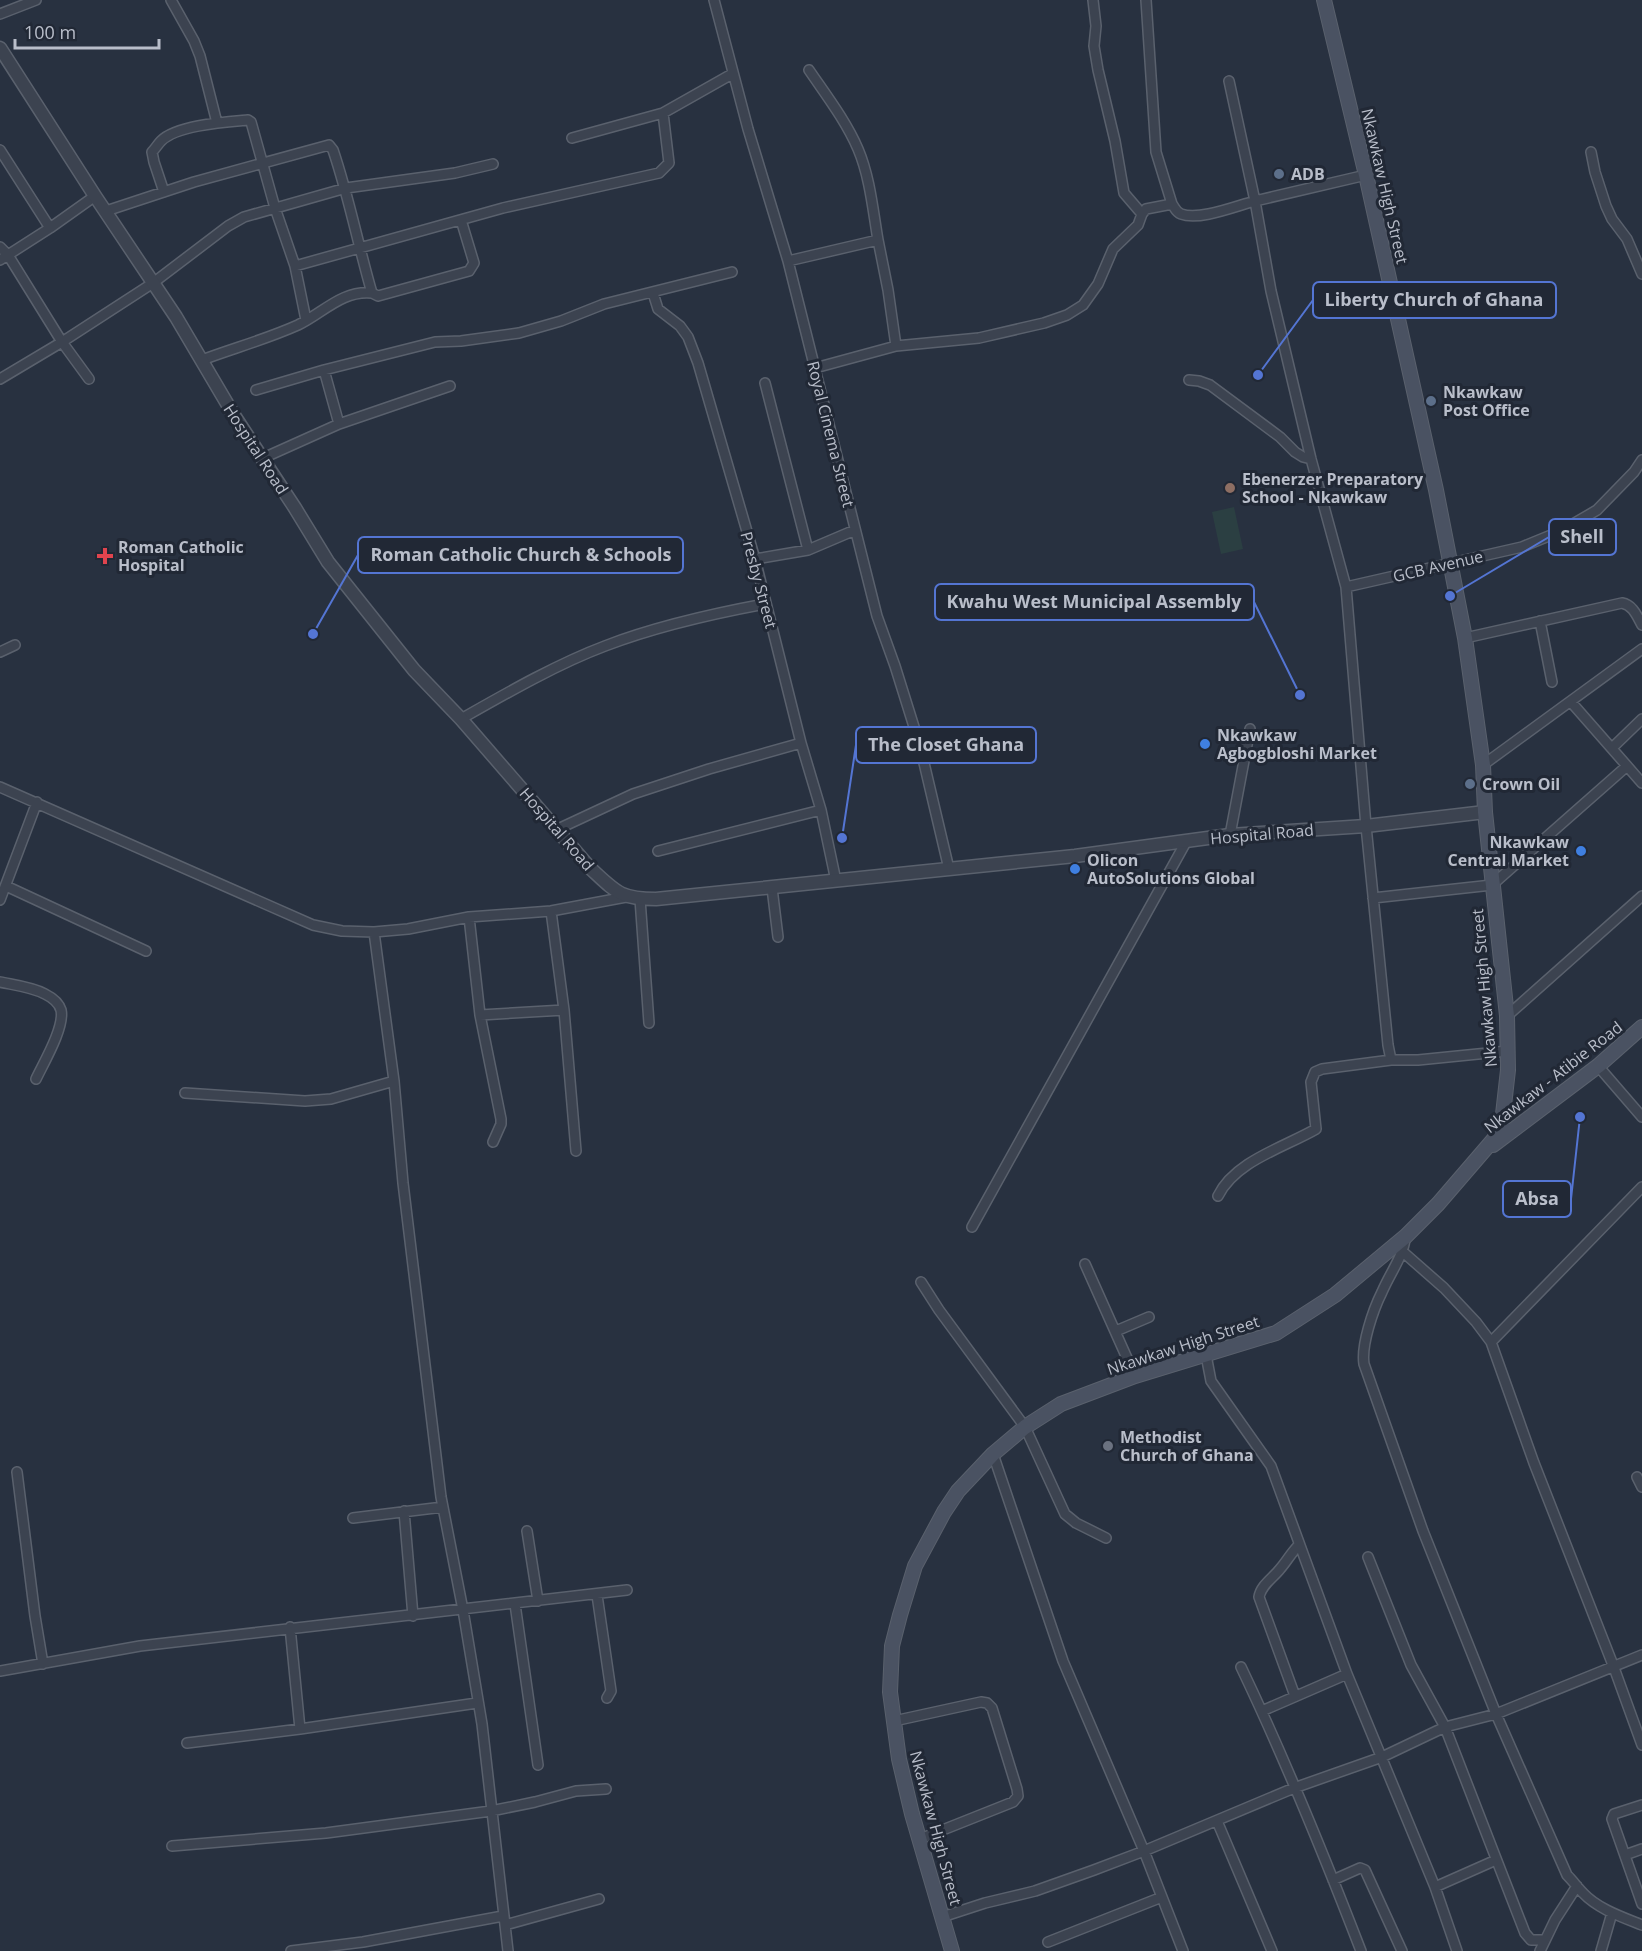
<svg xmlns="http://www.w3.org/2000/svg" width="1642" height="1951" font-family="'Open Sans',sans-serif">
<rect width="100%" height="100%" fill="#283140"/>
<path fill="#2b3f42" d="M 1234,507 L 1243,549 L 1221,554 L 1212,512 Z"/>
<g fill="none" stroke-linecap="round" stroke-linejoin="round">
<g stroke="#5a616d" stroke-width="12">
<path id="minor" d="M 171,0 L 194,41 L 200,56 L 217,123
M 714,0 L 748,129 L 788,261 L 877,616 L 895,666 L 920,746 L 949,869
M 1093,0 L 1096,26 L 1094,46 L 1098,70 L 1115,141 L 1124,193 L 1142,214
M 1146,0 L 1156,152 L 1172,204 C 1175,208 1176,212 1181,214 C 1199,221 1236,206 1255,201 L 1229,81
M 0,14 L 36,0
M 809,70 C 826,95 846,121 858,149 C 870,177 873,211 878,240
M 572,138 L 663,113 L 732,74
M 0,150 L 50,228
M 1591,152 L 1595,172 L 1606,206 L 1612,219 L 1627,239 L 1642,274
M 1366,175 L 1255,201 L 1271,291 L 1311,459 L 1346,587 L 1366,826 L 1388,1045 L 1391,1060 L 1418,1060 L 1508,1051
M 164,192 L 154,162 L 152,152 C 155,149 158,144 161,141 C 177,125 226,122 248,120 L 251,122 L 275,208 L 295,266 L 306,320
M 106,211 L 194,182 L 329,145 L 333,150 C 349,197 358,245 372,293 L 378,296 L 469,271 L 474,263 L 461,220
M 0,247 L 8,255 L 62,342 L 89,379
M 0,260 L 50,228 L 95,196
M 788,261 L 878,240 L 888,290 L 896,346
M 295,266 L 503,208 L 659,173 L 669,163 L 663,113
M 653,293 L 658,309 L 680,326 L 688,337 L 698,363 L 755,559 L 801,743 L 821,810 L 836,881
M 202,360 C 234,348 267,339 298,325 C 323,313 342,290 372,293
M 815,368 L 896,346 L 979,338 L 1044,323 L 1067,315 L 1083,305 L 1098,284 L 1113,249 L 1138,225 L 1142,214 L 1146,209 L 1172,204
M 324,370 L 339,424
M 0,379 L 62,342 L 153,283 L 228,226 L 244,217 L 346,188 L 455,173 L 493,164
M 1189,380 L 1199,381 L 1210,385 L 1280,437 L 1295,452 L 1303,457 L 1311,459
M 765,383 L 808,550
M 256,390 L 324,370 L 435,342 L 461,341 L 519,333 L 561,321 L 604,304 L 732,272
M 261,459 L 339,424 L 450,386
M 755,559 L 808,550 L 855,530
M 1346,587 L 1522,547 L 1561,531 L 1597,510 L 1634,472 L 1642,460
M 1540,621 L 1552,682
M 1465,638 L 1622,603 C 1633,605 1637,616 1642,625
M 0,652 L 15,645
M 1571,702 L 1642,783
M 461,719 C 505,694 557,664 605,646 C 657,626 711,614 765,604
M 1612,748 L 1642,719
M 1483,765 L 1642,649
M 0,787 L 313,925 L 342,931 L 374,932
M 558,829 L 633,794 L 709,769 L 801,743
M 1230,835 L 1250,729
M 658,851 L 821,810
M 6,886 L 146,951
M 772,888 L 778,937
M 1373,898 L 1492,885 L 1627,766
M 640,899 L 649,1023
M 0,900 L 37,802
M 551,911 L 564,1010 L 576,1151
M 469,917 L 480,1015 L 501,1119 L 501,1124 L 493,1142
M 0,982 C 14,985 32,987 45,994 C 51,997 59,1003 61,1010 C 65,1027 43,1064 36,1079
M 480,1015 L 564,1010
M 1507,1016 L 1642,896
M 1598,1066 L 1642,1117
M 185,1093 L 305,1101 L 331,1099 L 394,1081
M 1218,1196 C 1235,1161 1285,1147 1316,1129 L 1311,1082 L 1315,1072 L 1322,1069 L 1391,1060
M 972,1227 L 1186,842
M 1406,1236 C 1402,1259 1391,1271 1382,1292 C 1373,1310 1361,1345 1364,1364 L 1423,1531 L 1496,1714 L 1567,1875 C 1573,1881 1578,1888 1583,1893 C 1598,1909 1622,1917 1642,1925
M 1403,1252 L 1444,1288 L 1476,1322 L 1491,1342 L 1534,1463 L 1613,1665 L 1642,1745
M 1085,1264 L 1135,1376
M 921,1282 L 939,1310 L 1025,1427 L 1065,1514 L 1076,1523 L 1106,1538
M 1116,1331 L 1149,1317
M 1491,1342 L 1642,1187
M 1206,1355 L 1211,1381 L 1271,1466 L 1347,1674 L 1435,1887 L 1457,1951
M 993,1454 L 1063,1661 L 1144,1851 L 1183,1951
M 17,1472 L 35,1616 L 43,1664
M 1637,1477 L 1642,1487
M 404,1511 L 413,1616
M 353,1518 L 443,1507
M 527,1531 L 538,1601
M 1368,1557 L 1411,1665 L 1445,1727 L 1525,1933 L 1531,1940 L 1545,1940
M 597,1595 L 611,1691 L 607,1698
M 515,1604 L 538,1765
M 290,1627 L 300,1729
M 1241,1667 C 1285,1759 1324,1855 1361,1951
M 0,1671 L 140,1646 L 627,1590
M 1295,1696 L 1259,1597 C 1261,1585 1273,1578 1280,1569 C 1287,1561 1291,1553 1299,1545
M 1262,1711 L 1347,1674
M 894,1721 L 981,1702 L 987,1703 L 992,1708 L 1017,1789 L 1018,1796 L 1013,1802 L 920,1839
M 187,1743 L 300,1729 L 477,1703
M 1642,1805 L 1614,1814 L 1612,1819 L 1642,1904
M 1217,1821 L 1272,1951
M 172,1846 L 326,1833 L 491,1811 L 535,1802 L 576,1791 L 606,1789
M 1625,1855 L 1642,1849
M 1333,1880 L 1360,1868 L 1365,1870 L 1402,1951
M 1435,1887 L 1496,1860
M 942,1917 L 985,1903 L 1035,1891 L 1094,1870 L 1144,1851 L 1294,1788 L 1382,1757 L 1445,1727 L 1496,1714 L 1642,1655
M 505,1925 L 599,1899
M 1048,1942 L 1162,1897
M 291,1951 L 363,1942 L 503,1916
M 508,1951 L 482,1724 L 463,1610 L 441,1497 L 403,1183 L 394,1081 L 374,932 L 408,929 L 469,917 L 551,911 L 626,897
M 1540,1951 L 1555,1920 L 1577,1886
M 1601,1951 L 1612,1913"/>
</g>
<g stroke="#5a616d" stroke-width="15">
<path id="tertiary" d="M 0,48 L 95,196 L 176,317 L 235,417 L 295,508 L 328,562 L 414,670 L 461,719 L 590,868 C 616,892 620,899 656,899 L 1075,856 L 1230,835 L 1366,826 L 1485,812"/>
</g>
<g stroke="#5a616d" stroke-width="16">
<path id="secondary" d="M 1493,1145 L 1598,1066 L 1642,1027
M 952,1951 L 912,1814 L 899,1759 L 890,1692 L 892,1646 L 900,1615 L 915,1566 L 944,1512 L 958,1491 L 993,1454 L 1025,1427 L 1061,1404 L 1135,1376 L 1276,1333 L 1335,1295 L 1406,1236 L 1438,1204 L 1494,1139 L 1502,1123 L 1508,1070 L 1507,1016 L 1485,812 L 1483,765 L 1465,638 L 1436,490 L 1366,175 L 1324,0"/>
</g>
<use href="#minor" stroke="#3c4350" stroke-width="9"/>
<use href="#tertiary" stroke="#3c4350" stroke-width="12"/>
<use href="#secondary" stroke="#4a5262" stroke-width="14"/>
</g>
<g fill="#5c6f8a" stroke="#212835" stroke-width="2">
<circle cx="1279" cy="174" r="6"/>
<circle cx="1431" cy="401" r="6"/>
<circle cx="1470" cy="784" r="6"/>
</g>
<circle fill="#8d6e63" stroke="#212835" stroke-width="2" cx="1230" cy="488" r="6"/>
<path fill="#e0444e" stroke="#212835" stroke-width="2" d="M102 547h6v6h6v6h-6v6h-6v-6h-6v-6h6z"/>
<g fill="#3f7fe0" stroke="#212835" stroke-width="2">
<circle cx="1205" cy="744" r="6"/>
<circle cx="1581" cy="851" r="6"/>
<circle cx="1075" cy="869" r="6"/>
</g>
<circle fill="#6b7280" stroke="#212835" stroke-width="2" cx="1108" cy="1446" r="6"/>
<g text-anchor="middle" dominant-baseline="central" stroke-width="6" stroke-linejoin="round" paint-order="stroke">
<g font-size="16" font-weight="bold" fill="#b9beca" stroke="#212835" text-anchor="start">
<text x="1291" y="174">ADB</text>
<text x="1443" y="392">Nkawkaw<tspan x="1443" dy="18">Post Office</tspan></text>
<text x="1242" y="479">Ebenerzer Preparatory<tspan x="1242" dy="18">School - Nkawkaw</tspan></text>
<text x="118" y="547">Roman Catholic<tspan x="118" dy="18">Hospital</tspan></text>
<text x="1217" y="735">Nkawkaw<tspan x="1217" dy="18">Agbogbloshi Market</tspan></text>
<text x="1482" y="784">Crown Oil</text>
<text x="1569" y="842" text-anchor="end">Nkawkaw<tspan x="1569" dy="18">Central Market</tspan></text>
<text x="1087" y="860">Olicon<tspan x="1087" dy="18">AutoSolutions Global</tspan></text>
<text x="1120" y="1437">Methodist<tspan x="1120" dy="18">Church of Ghana</tspan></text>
</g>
<g font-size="16" fill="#b9beca" stroke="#212835">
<text transform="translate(1385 186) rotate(77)">Nkawkaw High Street</text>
<text transform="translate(831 434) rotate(76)">Royal Cinema Street</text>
<text transform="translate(256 449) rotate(57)">Hospital Road</text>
<text transform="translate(1438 566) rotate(-13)">GCB Avenue</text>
<text transform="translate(759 580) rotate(75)">Presby Street</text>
<text transform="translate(557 829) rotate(49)">Hospital Road</text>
<text transform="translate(1262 834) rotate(-5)">Hospital Road</text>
<text transform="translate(1484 988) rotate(-95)">Nkawkaw High Street</text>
<text transform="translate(1553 1077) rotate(-38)">Nkawkaw - Atibie Road</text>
<text transform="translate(1183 1345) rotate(-18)">Nkawkaw High Street</text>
<text transform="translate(936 1828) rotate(75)">Nkawkaw High Street</text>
</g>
</g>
<path fill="none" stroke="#5475d3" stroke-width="2" d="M1258 375L1313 300M1450 596L1549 537M313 634L358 555M1300 695L1254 602M842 838L856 745M1580 1117L1571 1199"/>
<g fill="#5475d3" stroke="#212835" stroke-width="2">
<circle cx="1258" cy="375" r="6"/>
<circle cx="1450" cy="596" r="6"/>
<circle cx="313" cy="634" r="6"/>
<circle cx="1300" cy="695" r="6"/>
<circle cx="842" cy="838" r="6"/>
<circle cx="1580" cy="1117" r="6"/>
</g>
<g fill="#212835" stroke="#5475d3" stroke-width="2">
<rect x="1313" y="282" width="243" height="36" rx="6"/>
<rect x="1549" y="519" width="67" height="36" rx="6"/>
<rect x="358" y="537" width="325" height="36" rx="6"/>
<rect x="935" y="584" width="319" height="36" rx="6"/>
<rect x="856" y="727" width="180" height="36" rx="6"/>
<rect x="1503" y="1181" width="68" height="36" rx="6"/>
</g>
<g font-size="18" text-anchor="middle" font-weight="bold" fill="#b9beca">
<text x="1434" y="306">Liberty Church of Ghana</text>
<text x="1582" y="543">Shell</text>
<text x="521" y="561">Roman Catholic Church &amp; Schools</text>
<text x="1094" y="608">Kwahu West Municipal Assembly</text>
<text x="946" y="751">The Closet Ghana</text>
<text x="1537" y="1205">Absa</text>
</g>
<path d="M15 39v9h144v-9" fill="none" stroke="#b9beca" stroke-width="3"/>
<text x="24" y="39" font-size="18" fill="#b9beca" stroke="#212835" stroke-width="4.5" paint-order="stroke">100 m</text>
</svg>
